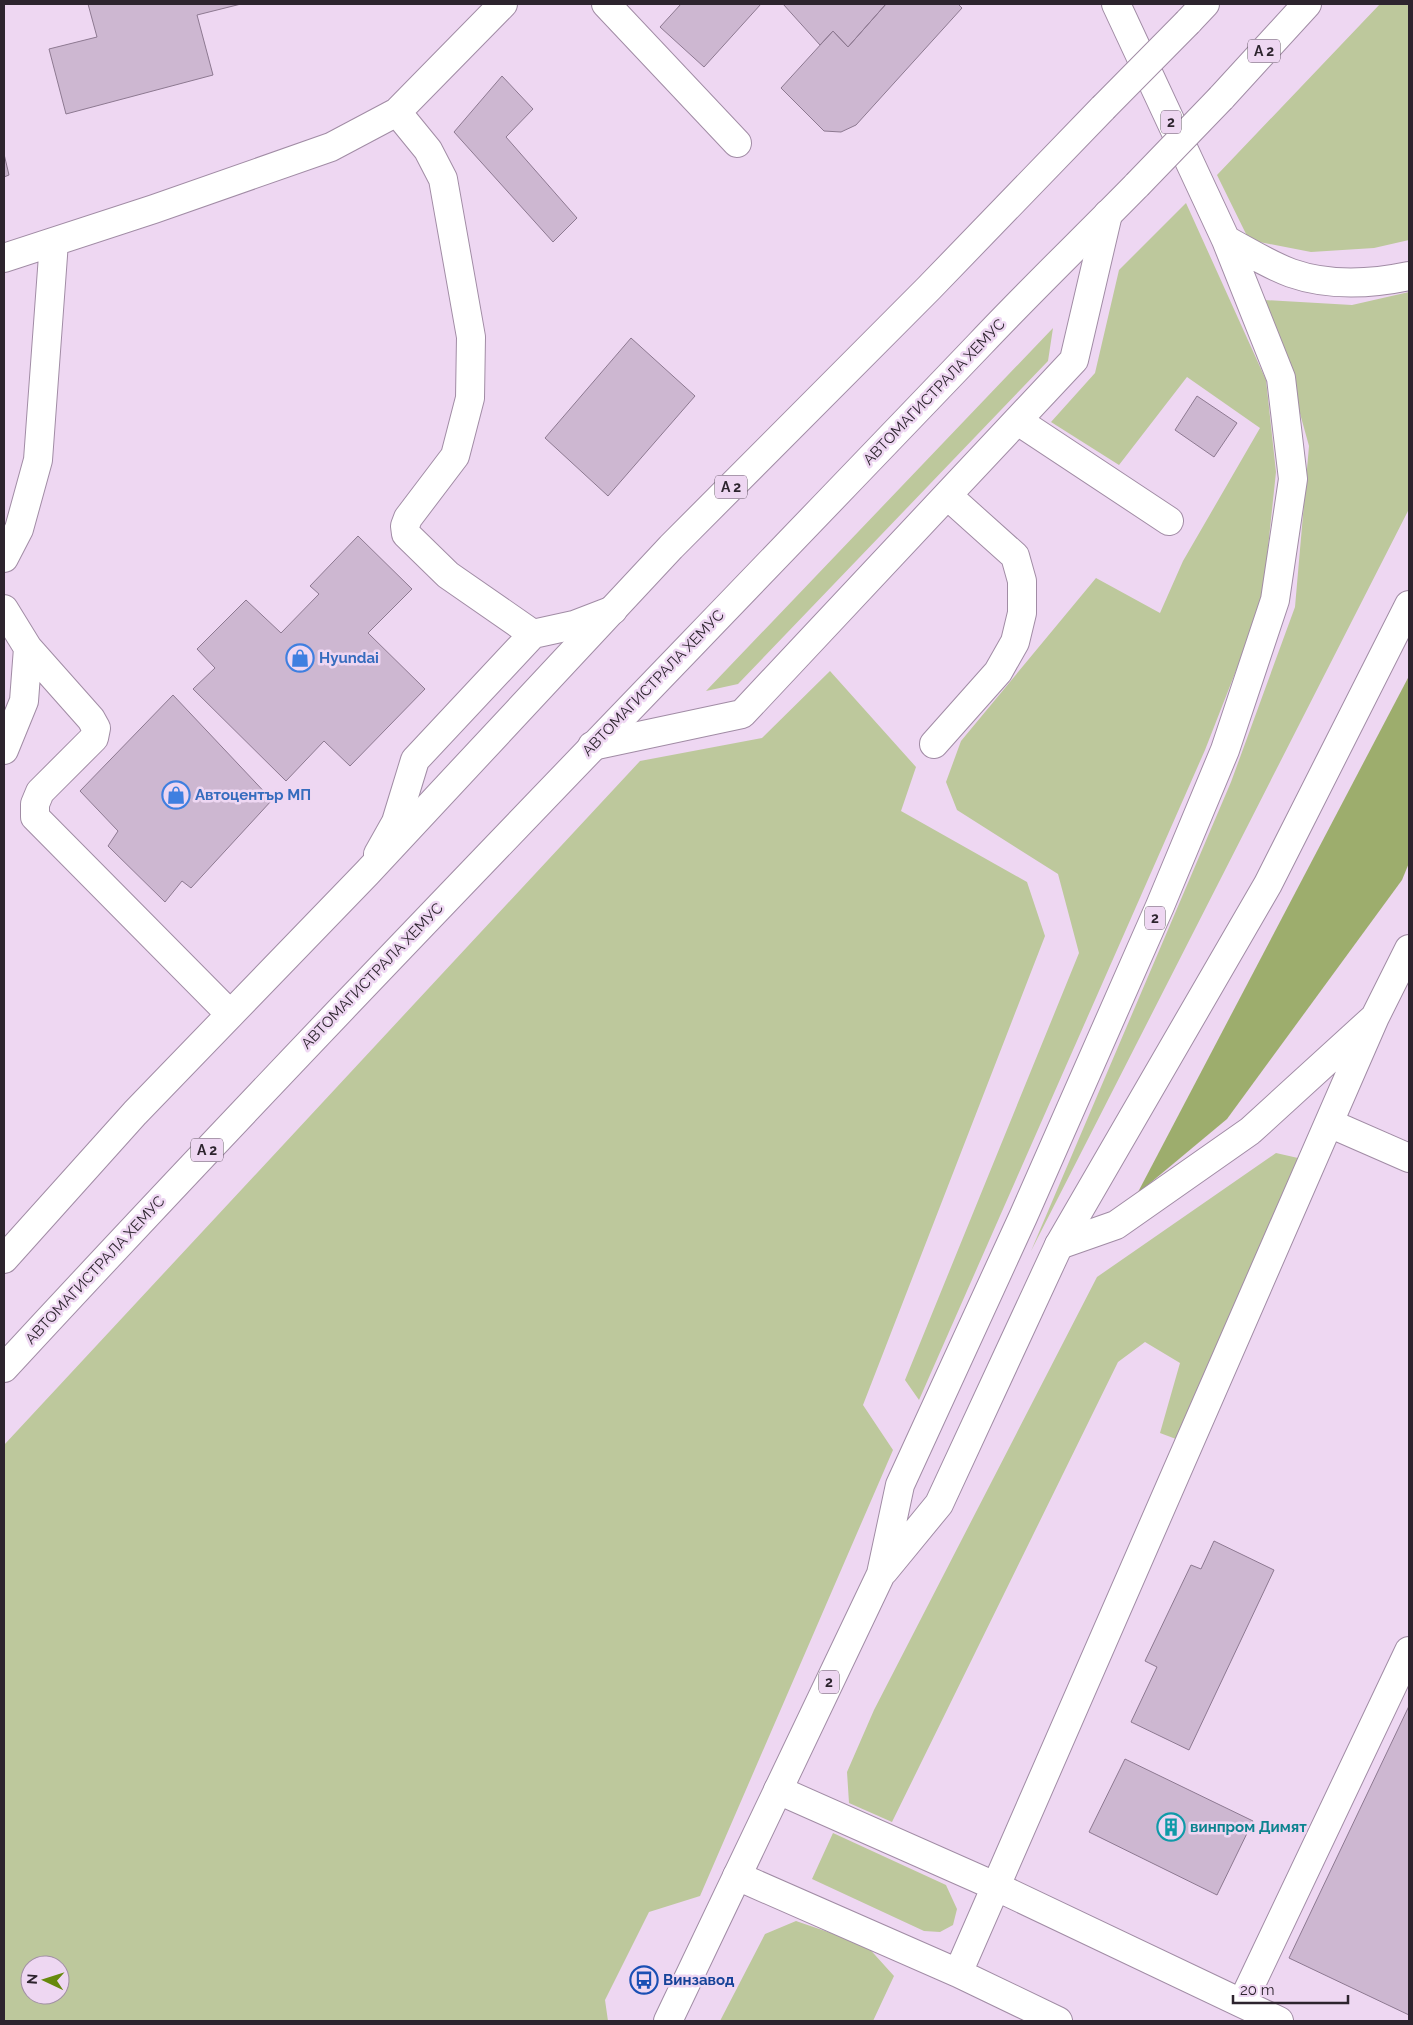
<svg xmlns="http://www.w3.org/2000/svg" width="1413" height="2025" font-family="Raleway,sans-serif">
<rect width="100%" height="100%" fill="#eed7f2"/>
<path fill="#bdc89c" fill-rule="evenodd" d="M 1380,4 L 1409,4 L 1409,240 L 1374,248 L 1311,252 L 1249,240 L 1217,175 Z
M 1186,203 L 1266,380 L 1276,472 L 1262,604 L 1205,750 L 919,1400 L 905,1380 L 1079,953 L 1058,874 L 957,810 L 946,782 L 961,741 L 1096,578 L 1160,613 L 1183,561 L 1260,428 L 1187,377 L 1119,465 L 1051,422 L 1095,373 L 1119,270 Z
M 1409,292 L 1409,509 L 1031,1251 L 1231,782 L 1295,607 L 1309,446 L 1283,352 L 1264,300 L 1352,305 Z
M 1053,328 L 1048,361 L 738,684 L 706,691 Z
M 830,671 L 916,767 L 901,811 L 1027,882 L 1045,936 L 863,1405 L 893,1450 L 700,1896 L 649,1912 L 605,2000 L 608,2021 L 4,2021 L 4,1445 L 640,761 L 762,738 ZM 30,1965 L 60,1965 L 60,1995 L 30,1995 Z
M 1276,1153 L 1298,1158 L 1176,1439 L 1160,1433 L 1180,1363 L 1145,1342 L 1118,1362 L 892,1822 L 849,1803 L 847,1772 L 874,1710 L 1097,1277 Z
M 833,1833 L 946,1885 L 957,1909 L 953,1925 L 940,1932 L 924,1931 L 812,1879 Z
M 796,1921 L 866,1945 L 894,1976 L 873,2021 L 720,2021 L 765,1934 Z"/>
<path fill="#9dad6d" d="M 1409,676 L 1409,863 L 1402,880 L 1227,1119 L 1137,1194 Z"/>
<path fill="#cdb7d1" stroke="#8d7991" d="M 88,4 L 241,4 L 197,15 L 213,75 L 66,114 L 49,49 L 97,37 Z
M 681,4 L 761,4 L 704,67 L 660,27 Z
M 783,4 L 886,4 L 848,47 L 833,31 L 820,45 Z
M 886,4 L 958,4 L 962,8 L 856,125 L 841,132 L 824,131 L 781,88 L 833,31 L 848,47 Z
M 502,76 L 533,109 L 506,137 L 577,218 L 553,242 L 454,132 Z
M 4,154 L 9,175 L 4,177 Z
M 631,338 L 695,396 L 608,496 L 545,438 Z
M 1197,396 L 1237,423 L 1214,457 L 1175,430 Z
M 358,536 L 412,589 L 368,633 L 425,689 L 350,766 L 324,741 L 286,781 L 193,689 L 215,668 L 197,649 L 246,600 L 281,633 L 319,594 L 310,586 Z
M 173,695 L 272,800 L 191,888 L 182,881 L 165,902 L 108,846 L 118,831 L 80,791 Z
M 1214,1541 L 1274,1570 L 1189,1750 L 1131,1722 L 1157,1667 L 1145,1661 L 1191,1565 L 1201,1569 Z
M 1409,1706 L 1409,2015 L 1289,1958 Z
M 1125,1759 L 1253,1821 L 1217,1895 L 1089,1832 Z"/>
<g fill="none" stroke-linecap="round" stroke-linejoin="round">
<g stroke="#a18ca5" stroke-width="30">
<path id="minor" d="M 606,4 L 737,143
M 397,112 L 428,150 L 443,179 L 471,337 L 470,398 L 455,456 L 408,518 L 405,526 L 406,534 L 448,575 L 533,634
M 4,258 L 154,209 L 331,147 L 397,112 L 503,4
M 1018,421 L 1169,521
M 4,558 L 19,529 L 38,460 L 54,242
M 4,609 L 28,648 L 24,701 L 4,750
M 28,648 L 91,719 L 96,728 L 94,738 L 40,792 L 35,804 L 35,817 L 230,1014
M 934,744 L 998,672 L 1015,642 L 1022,613 L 1022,581 L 1015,556 L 948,496
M 592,746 L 742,714 L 1074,360 L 1108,214
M 378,854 L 396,822 L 415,760 L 533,634 L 574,625 L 613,610
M 1329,1123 L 1409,1158
M 1059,1245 L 1116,1225 L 1250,1131 L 1375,1017 L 1409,949
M 778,1790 L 997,1887 L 1279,2021
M 737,1876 L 958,1973 L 1058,2021
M 958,1973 L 1375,1017
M 1242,2003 L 1409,1651"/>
</g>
<g stroke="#a18ca5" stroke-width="30">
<path id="major" d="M 1226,240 C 1247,251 1269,265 1291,273 C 1328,286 1371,284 1409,276
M 884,1571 L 939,1504 L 1059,1245 L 1268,884 L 1409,605
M 668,2021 L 881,1574 L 900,1485 L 1023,1217 L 1160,906 L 1225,750 L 1275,600 L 1293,479 L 1281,378 L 1226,240 L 1116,4"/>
</g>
<g stroke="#a18ca5" stroke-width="30">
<path id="highway" d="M 1188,22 L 1205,4
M 1221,98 L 1307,4
M 4,1259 L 135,1113 L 367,873 L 671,547 L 929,288 L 1103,108
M 4,1368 C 324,1022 655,684 981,343 C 1032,289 1085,238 1137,185"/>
</g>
<use href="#minor" stroke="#fff" stroke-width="28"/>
<use href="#major" stroke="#fff" stroke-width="28"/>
<use href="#highway" stroke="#fff" stroke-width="28"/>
<g stroke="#a18ca5" stroke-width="30" stroke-linecap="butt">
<path id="highway-bridge" d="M 1103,108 L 1188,22
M 1137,185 L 1221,98"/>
</g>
<use href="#highway-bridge" stroke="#fff" stroke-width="28"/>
</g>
<defs>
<g id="shop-ring" transform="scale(1.4375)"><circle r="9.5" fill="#eed7f2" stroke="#3f7fe0" stroke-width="1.5"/><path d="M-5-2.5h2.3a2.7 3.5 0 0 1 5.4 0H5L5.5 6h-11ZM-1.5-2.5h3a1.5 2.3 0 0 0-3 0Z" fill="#3f7fe0"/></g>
<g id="building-ring" transform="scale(1.4375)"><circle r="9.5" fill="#eed7f2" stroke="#0f9aa8" stroke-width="1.5"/><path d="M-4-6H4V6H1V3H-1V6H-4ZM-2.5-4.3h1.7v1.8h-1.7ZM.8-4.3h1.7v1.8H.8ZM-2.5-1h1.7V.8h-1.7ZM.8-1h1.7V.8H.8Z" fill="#0f9aa8"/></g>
<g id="bus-ring" transform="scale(1.4375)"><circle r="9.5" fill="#eed7f2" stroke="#1a4fb4" stroke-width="1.5"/><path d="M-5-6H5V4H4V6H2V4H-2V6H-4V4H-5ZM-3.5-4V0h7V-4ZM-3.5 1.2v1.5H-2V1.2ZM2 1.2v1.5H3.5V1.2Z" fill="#1a4fb4"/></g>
</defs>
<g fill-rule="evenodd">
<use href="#shop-ring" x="300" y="658"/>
<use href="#shop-ring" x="176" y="795"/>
<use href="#building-ring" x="1171" y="1827"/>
<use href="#bus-ring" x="644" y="1980"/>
</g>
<g text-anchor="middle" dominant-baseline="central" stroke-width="5" stroke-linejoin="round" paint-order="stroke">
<g fill="#eed7f2" stroke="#675a69" stroke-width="1">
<rect x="1248" y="39.5" width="32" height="23" rx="4"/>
<rect x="1161" y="110.5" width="20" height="23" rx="4"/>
<rect x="715" y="475.5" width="32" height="23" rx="4"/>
<rect x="1145" y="906.5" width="20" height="23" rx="4"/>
<rect x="191" y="1138.5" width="32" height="23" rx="4"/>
<rect x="819" y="1670.5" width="20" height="23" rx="4"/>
</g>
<g font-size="14" font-weight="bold" fill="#2d242e">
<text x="1264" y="51">A 2</text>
<text x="1171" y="122">2</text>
<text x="731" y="487">A 2</text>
<text x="1155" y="918">2</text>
<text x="207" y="1150">A 2</text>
<text x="829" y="1682">2</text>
</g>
<g font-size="15" fill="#2d242e" stroke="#eed7f2">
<text transform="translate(934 392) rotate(-46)">АВТОМАГИСТРАЛА ХЕМУС</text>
<text transform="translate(653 683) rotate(-46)">АВТОМАГИСТРАЛА ХЕМУС</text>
<text transform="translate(372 976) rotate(-46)">АВТОМАГИСТРАЛА ХЕМУС</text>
<text transform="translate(95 1270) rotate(-47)">АВТОМАГИСТРАЛА ХЕМУС</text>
</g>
<g font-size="15" font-weight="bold" fill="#366cbe" stroke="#eed7f2" text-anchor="start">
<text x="319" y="658">Hyundai</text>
<text x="195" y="795">Автоцентър МП</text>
</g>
<g font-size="15" font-weight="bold" fill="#0d838f" stroke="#eed7f2" text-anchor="start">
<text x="1190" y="1827">винпром Димят</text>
</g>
<g font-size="15" font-weight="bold" fill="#164399" stroke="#eed7f2" text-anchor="start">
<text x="663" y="1980">Винзавод</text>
</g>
</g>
<rect width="1413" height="2025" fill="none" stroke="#2d242e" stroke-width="10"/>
<g transform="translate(45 1980) rotate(274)"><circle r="24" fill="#eed7f2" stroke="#a18fa4"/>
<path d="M0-4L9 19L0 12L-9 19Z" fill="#66890c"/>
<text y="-8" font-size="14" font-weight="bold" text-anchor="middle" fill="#2d242e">N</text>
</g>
<path d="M1233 1995v8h115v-8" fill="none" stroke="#2d242e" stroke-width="2.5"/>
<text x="1240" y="1995" font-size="15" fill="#2d242e" stroke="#eed7f2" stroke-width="4" paint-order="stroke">20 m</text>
</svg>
